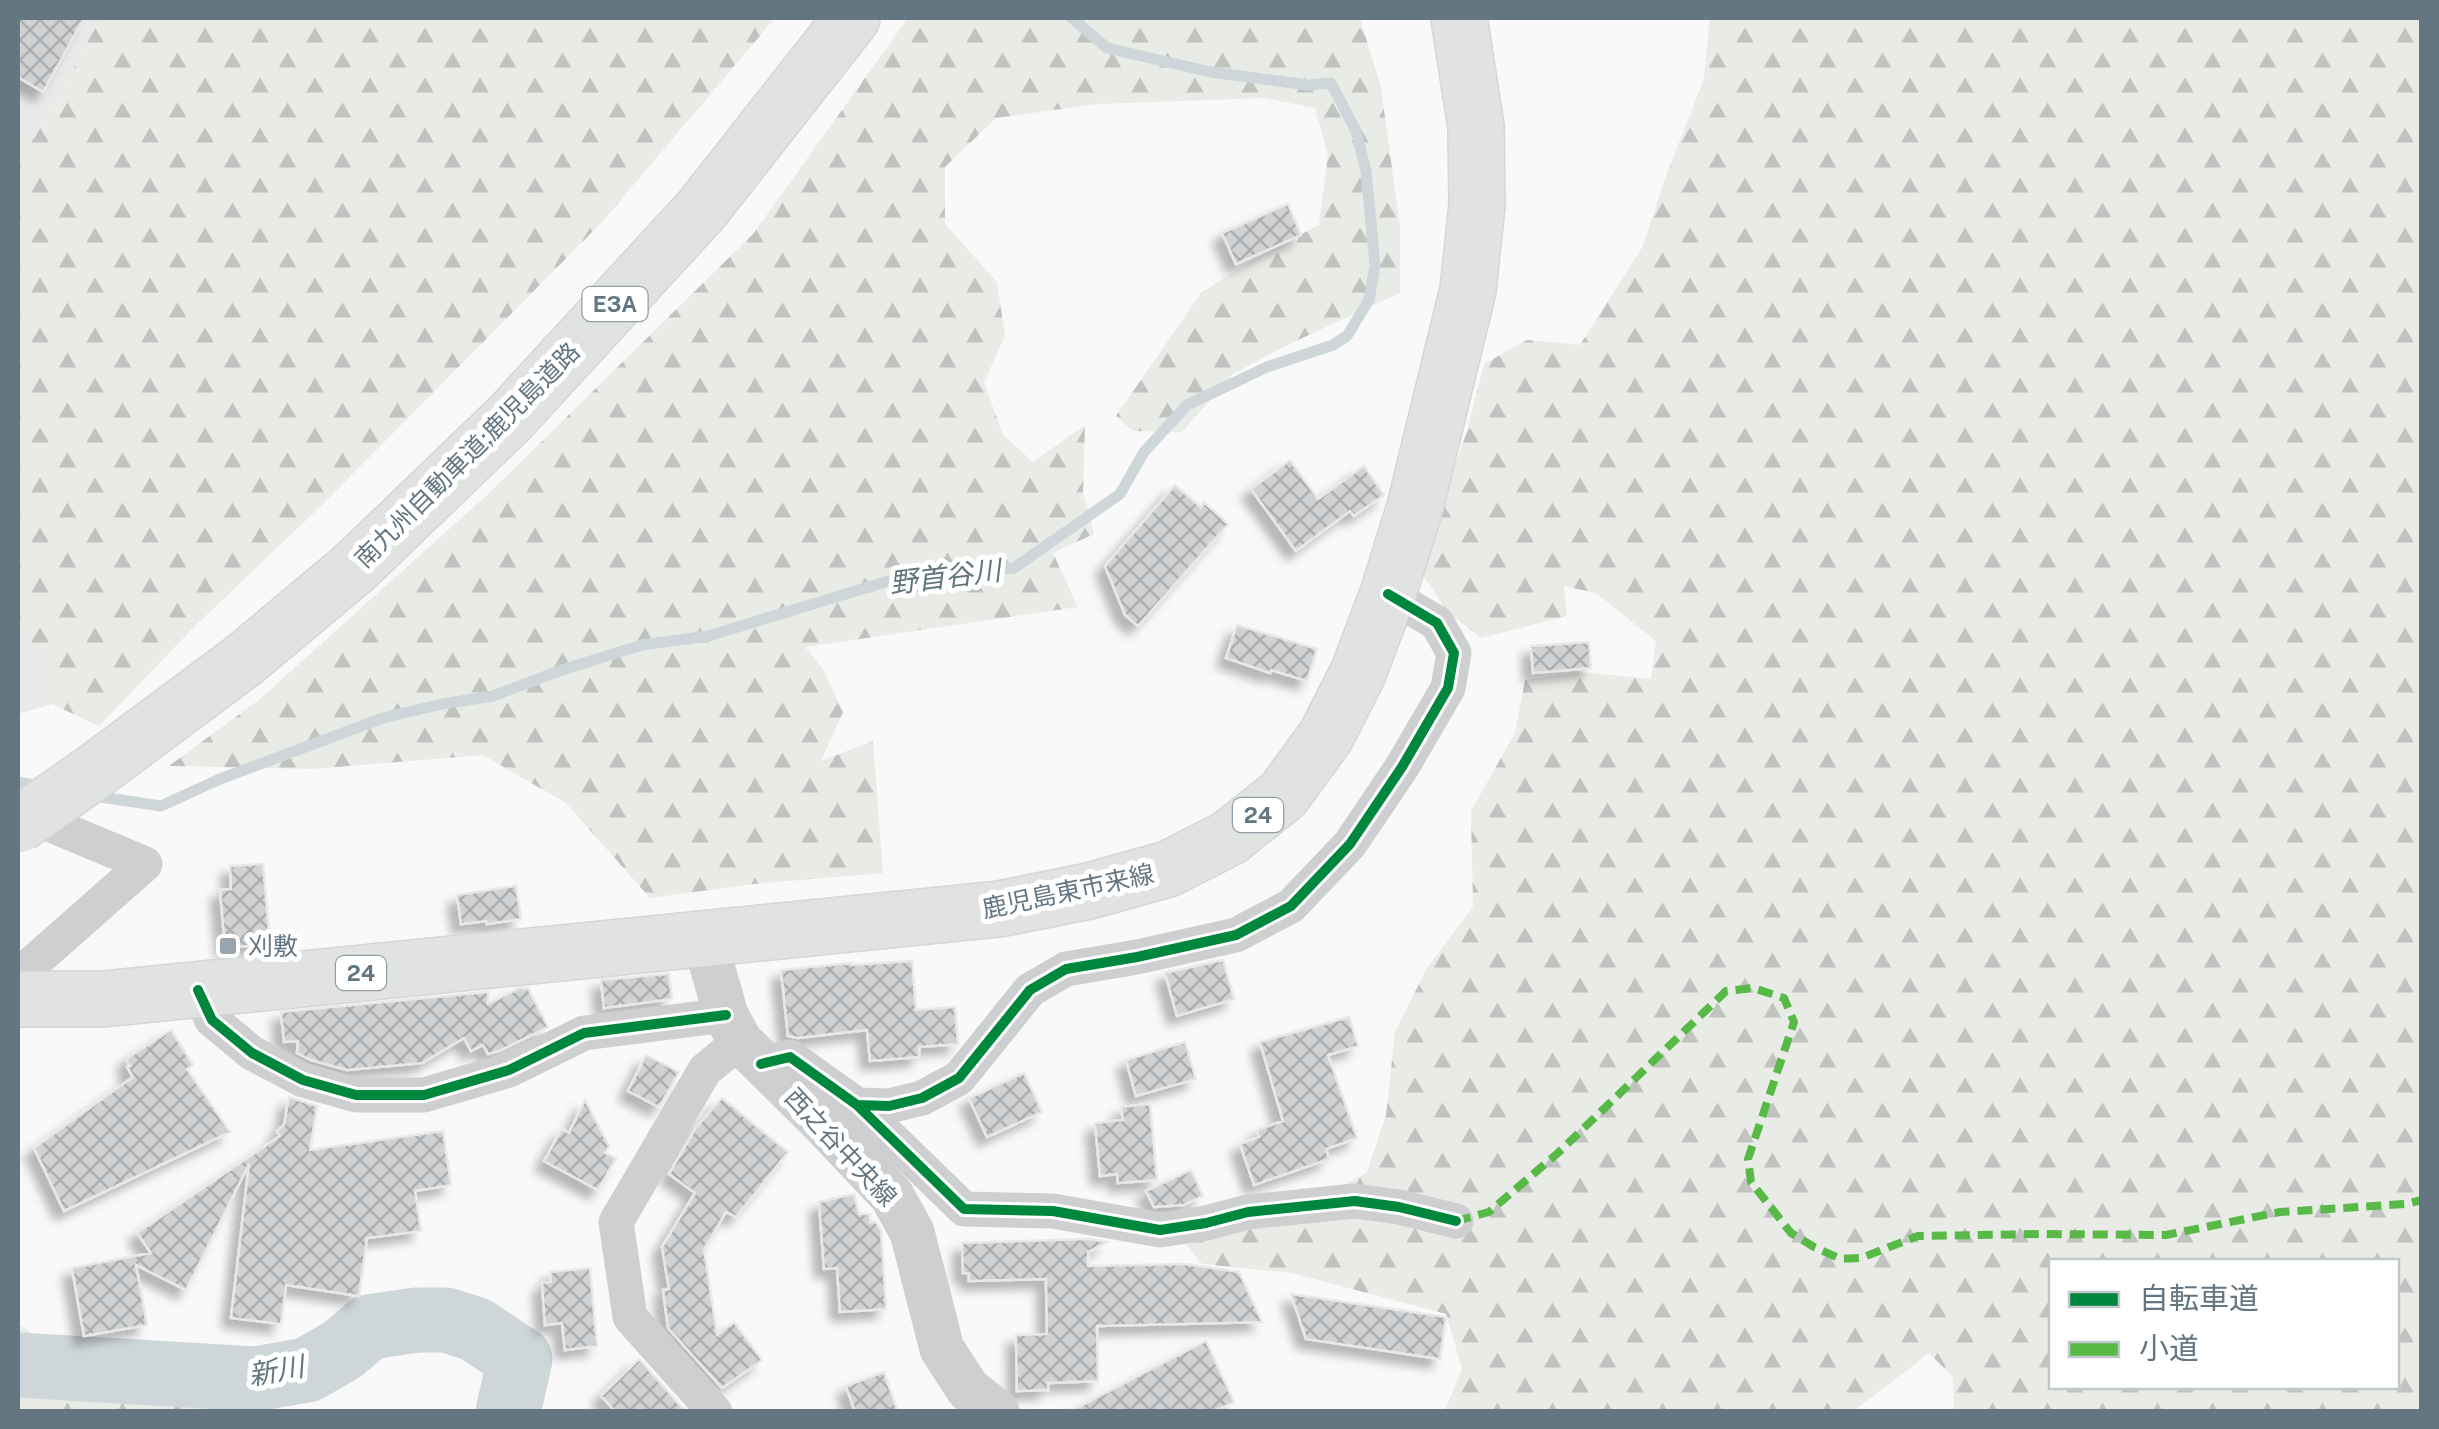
<svg xmlns="http://www.w3.org/2000/svg" width="2439" height="1429" font-family="'Public Sans','Noto Sans JP',sans-serif">
<defs>
<pattern id="forest-firs" width="22" height="20" patternUnits="userSpaceOnUse" patternTransform="scale(2.5)"><rect width="22" height="20" fill="#e8ebe6"/><path d="M5 1l3.5 6h-7zM16 11l3.5 6h-7z" fill="#c0c3c0"/></pattern>
<pattern id="building-cross-hatch" width="8" height="8" patternUnits="userSpaceOnUse" patternTransform="scale(2.5)"><rect width="8" height="8" fill="#d0d2d3"/><path d="M0 0l8 8M0 8l8-8" fill="none" stroke="#acafb1"/></pattern>
<filter id="shadow"><feDropShadow dx="-9" dy="9" stdDeviation="5" flood-color="#0004"/></filter>
</defs>
<rect width="100%" height="100%" fill="#f9f9f9"/>
<path fill="#e8e9e9" d="M 18,18 L 101,18 L 33,140 L 18,132 Z
M 18,630 L 39,648 L 52,704 L 18,714 Z"/>
<path fill="url(#forest-firs)" fill-rule="evenodd" d="M 101,18 L 775,18 L 602,222 L 321,506 L 196,625 L 99,726 L 52,704 L 39,649 L 18,630 L 18,132 L 34,139 Z
M 908,18 L 1360,18 L 1381,87 L 1400,227 L 1400,293 L 1283,347 L 1233,374 L 1182,432 L 1133,431 L 1116,416 L 1201,293 L 1256,258 L 1319,225 L 1328,155 L 1315,108 L 1264,98 L 1097,104 L 996,118 L 945,167 L 945,224 L 997,282 L 1005,336 L 984,382 L 1003,435 L 1033,462 L 1085,425 L 1083,492 L 1094,534 L 1053,553 L 1078,607 L 805,647 L 823,669 L 843,712 L 821,761 L 873,741 L 883,873 L 754,884 L 650,898 L 566,803 L 483,755 L 313,769 L 169,766 L 260,699 L 487,495 L 753,234 Z
M 1710,18 L 2421,18 L 2421,1411 L 1954,1411 L 1953,1377 L 1929,1353 L 1854,1411 L 1445,1411 L 1462,1368 L 1446,1314 L 1292,1273 L 1202,1264 L 1179,1235 L 1295,1212 L 1367,1172 L 1386,1115 L 1395,1032 L 1427,968 L 1473,907 L 1471,811 L 1515,733 L 1525,680 L 1581,672 L 1651,679 L 1656,641 L 1596,593 L 1564,586 L 1567,616 L 1481,638 L 1448,612 L 1418,568 L 1466,434 L 1484,364 L 1527,340 L 1580,345 L 1643,246 L 1666,176 L 1704,79 ZM 2052,1262 L 2396,1262 L 2396,1386 L 2052,1386 Z
M 18,1327 L 23,1327 L 122,1398 L 245,1406 L 276,1411 L 18,1411 Z"/>
<g fill="none" stroke-linecap="round" stroke-linejoin="round">
<path stroke="#ced6d9" stroke-width="11" d="M 18,782 L 41,786
M 94,796 L 161,806 L 220,779 L 383,718 L 442,704 L 493,696 L 562,670 L 642,645 L 708,636 L 885,582 L 1014,568 L 1120,494 L 1144,452 L 1187,405 L 1267,367 L 1333,345 L 1347,336 L 1369,300 L 1375,265 L 1366,171 L 1356,131 L 1331,83 L 1308,85 L 1211,72 L 1107,48 L 1072,18"/>
<path stroke="#ced6d9" stroke-width="65" d="M 18,1365 L 255,1379 L 307,1370 L 342,1350 L 369,1327 L 417,1320 L 446,1320 L 475,1329 L 520,1359 L 508,1412"/>
</g>
<path fill="url(#building-cross-hatch)" stroke="#e8e8e8" stroke-width="2.5" filter="url(#shadow)" d="M 18,18 L 84,18 L 43,92 L 18,77 Z
M 1288,204 L 1301,235 L 1236,264 L 1222,233 Z
M 1290,460 L 1318,499 L 1364,466 L 1384,495 L 1354,516 L 1350,511 L 1296,551 L 1251,489 Z
M 1175,485 L 1201,507 L 1204,502 L 1228,524 L 1138,626 L 1125,615 L 1105,566 Z
M 1237,625 L 1317,649 L 1307,681 L 1271,670 L 1270,673 L 1226,658 Z
M 1589,642 L 1591,668 L 1533,673 L 1531,646 Z
M 263,864 L 270,944 L 225,948 L 220,890 L 231,889 L 230,866 Z
M 516,886 L 521,919 L 487,924 L 486,921 L 461,924 L 457,895 Z
M 1223,960 L 1234,999 L 1177,1016 L 1165,973 Z
M 912,961 L 916,1010 L 955,1007 L 958,1044 L 919,1047 L 919,1057 L 870,1061 L 867,1030 L 798,1038 L 788,1036 L 781,970 L 851,963 L 852,965 Z
M 669,974 L 672,999 L 604,1008 L 601,980 Z
M 520,988 L 528,988 L 548,1027 L 501,1050 L 488,1054 L 483,1045 L 471,1051 L 464,1038 L 422,1063 L 347,1070 L 311,1060 L 297,1053 L 298,1041 L 284,1042 L 281,1012 L 488,992 L 488,1004 Z
M 1349,1017 L 1358,1046 L 1328,1055 L 1357,1138 L 1326,1149 L 1329,1159 L 1254,1185 L 1240,1144 L 1259,1137 L 1257,1130 L 1283,1121 L 1260,1042 Z
M 171,1030 L 193,1065 L 187,1069 L 230,1132 L 64,1211 L 34,1148 L 133,1077 L 127,1067 L 130,1066 L 126,1059 Z
M 1185,1042 L 1196,1079 L 1136,1096 L 1126,1060 Z
M 646,1055 L 679,1072 L 659,1107 L 628,1091 Z
M 1024,1073 L 1042,1112 L 987,1137 L 969,1098 Z
M 289,1097 L 317,1106 L 310,1150 L 443,1131 L 451,1185 L 415,1191 L 421,1231 L 367,1238 L 359,1296 L 286,1285 L 281,1324 L 231,1318 L 249,1164 L 186,1290 L 136,1265 L 147,1325 L 84,1336 L 72,1268 L 151,1253 L 137,1233 L 280,1136 L 277,1131 L 284,1125 Z
M 722,1098 L 788,1152 L 736,1217 L 726,1212 L 704,1249 L 717,1335 L 734,1322 L 762,1360 L 722,1388 L 668,1328 L 663,1290 L 669,1289 L 662,1247 L 695,1193 L 669,1174 L 695,1129 Z
M 585,1100 L 609,1146 L 605,1153 L 616,1158 L 598,1190 L 544,1161 L 562,1129 L 569,1133 Z
M 1150,1104 L 1157,1180 L 1118,1183 L 1117,1174 L 1100,1176 L 1095,1123 L 1123,1120 L 1121,1107 Z
M 1191,1170 L 1203,1196 L 1184,1205 L 1154,1207 L 1146,1191 Z
M 854,1194 L 859,1214 L 870,1214 L 870,1222 L 876,1222 L 881,1230 L 886,1309 L 840,1312 L 837,1268 L 824,1269 L 819,1202 Z
M 1090,1239 L 1107,1242 L 1088,1252 L 1088,1266 L 1185,1264 L 1239,1272 L 1262,1322 L 1097,1326 L 1098,1381 L 1048,1383 L 1048,1390 L 1017,1391 L 1016,1335 L 1047,1334 L 1046,1279 L 969,1281 L 969,1273 L 963,1273 L 962,1243 Z
M 590,1268 L 597,1346 L 565,1350 L 562,1323 L 545,1325 L 542,1283 L 551,1282 L 550,1272 Z
M 1291,1294 L 1446,1317 L 1440,1359 L 1306,1339 Z
M 1206,1341 L 1234,1402 L 1213,1412 L 1069,1412 Z
M 639,1359 L 686,1412 L 616,1412 L 601,1396 Z
M 884,1372 L 898,1412 L 855,1412 L 846,1386 Z"/>
<g fill="none" stroke-linecap="round" stroke-linejoin="round">
<g stroke="#d5d6d7" stroke-width="58">
<path id="primary" d="M 18,999 L 103,999 L 999,909 L 1089,891 L 1168,869 L 1229,838 L 1283,795 L 1326,736 L 1358,673 L 1388,594 L 1415,507 L 1468,290 L 1477,205 L 1476,127 L 1459,18"/>
</g>
<g stroke="#d5d6d6" stroke-width="58">
<path id="motorway" d="M 354,568 L 510,418 L 702,209 L 852,18"/>
</g>
<path stroke="#cecfd0" stroke-width="35" d="M 18,976 L 145,864 L 18,811
M 198,990 L 212,1020 L 252,1053 L 303,1080 L 356,1095 L 424,1095 L 509,1070 L 584,1033 L 726,1015
M 761,1064 L 790,1057 L 857,1105 L 889,1106 L 922,1098 L 959,1078 L 1030,990 L 1066,969 L 1137,957 L 1236,935 L 1291,906 L 1350,844 L 1402,767 L 1448,688 L 1454,653 L 1437,623 L 1388,594
M 857,1105 L 964,1209 L 1053,1211 L 1160,1230 L 1206,1223 L 1248,1212 L 1355,1201 L 1399,1207 L 1456,1221
M 715,1412 L 630,1317 L 616,1222 L 705,1070 L 740,1041"/>
<path stroke="#cecfd0" stroke-width="45" d="M 704,938 L 726,1015 L 740,1041 L 821,1121 L 892,1196 L 912,1232 L 942,1349 L 968,1389 L 997,1412"/>
<use href="#primary" stroke="#e1e2e2" stroke-width="55"/>
<use href="#motorway" stroke="#e1e2e2" stroke-width="55"/>
<g stroke="#d5d6d6" stroke-width="58" stroke-linecap="butt">
<path id="motorway-bridge" d="M 18,825 L 95,771 L 244,660 L 354,568"/>
</g>
<use href="#motorway-bridge" stroke="#e1e2e2" stroke-width="55"/>
<path stroke="#58b947" stroke-width="8" stroke-dasharray="15 8" stroke-linecap="butt" d="M 1456,1221 L 1489,1212 L 1559,1152 L 1726,991 L 1753,988 L 1784,998 L 1794,1022 L 1748,1159 L 1751,1182 L 1791,1233 L 1814,1247 L 1841,1259 L 1861,1258 L 1918,1236 L 2041,1234 L 2166,1235 L 2280,1212 L 2406,1204 L 2422,1200"/>
<g stroke="#fff" stroke-width="16">
<path id="cycleway" d="M 198,990 L 212,1020 L 252,1053 L 303,1080 L 356,1095 L 424,1095 L 509,1070 L 584,1033 L 726,1015
M 761,1064 L 790,1057 L 857,1105 L 889,1106 L 922,1098 L 959,1078 L 1030,990 L 1066,969 L 1137,957 L 1236,935 L 1291,906 L 1350,844 L 1402,767 L 1448,688 L 1454,653 L 1437,623 L 1388,594
M 857,1105 L 964,1209 L 1053,1211 L 1160,1230 L 1206,1223 L 1248,1212 L 1355,1201 L 1399,1207 L 1456,1221"/>
</g>
<use href="#cycleway" stroke="#00873e" stroke-width="10"/>
</g>
<rect fill="#99a4ac" stroke="#fff" stroke-width="4" x="218" y="936" width="20" height="20" rx="5"/>
<g text-anchor="middle" dominant-baseline="central" stroke-width="10" stroke-linejoin="round" paint-order="stroke">
<g fill="#fff" stroke="#939fa8" stroke-width="2.5">
<rect x="582.5" y="287" width="65" height="34" rx="8"/>
<rect x="1233" y="798" width="50" height="34" rx="8"/>
<rect x="336" y="956" width="50" height="34" rx="8"/>
</g>
<g font-size="22" font-weight="bold" fill="#657683">
<text x="615" y="304">E3A</text>
<text x="1258" y="815">24</text>
<text x="361" y="973">24</text>
</g>
<g font-size="25" fill="#657683" stroke="#fff">
<text transform="translate(467 455) rotate(-45)">南九州自動車道;鹿児島道路</text>
<text transform="translate(1068 891) rotate(-12)">鹿児島東市来線</text>
<text transform="translate(841 1147) rotate(47)">西之谷中央線</text>
</g>
<g font-size="25" fill="#657683" stroke="#fff" text-anchor="start">
<text x="248" y="946">刈敷</text>
</g>
<g font-size="28" font-style="italic" fill="#60757c" stroke="#fff">
<text transform="translate(945 576) rotate(-7)">野首谷川</text>
<text transform="translate(276 1370) rotate(-10)">新川</text>
</g>
</g>
<rect width="2439" height="1429" fill="none" stroke="#657683" stroke-width="40"/>
<rect x="2049" y="1259" width="350" height="130" fill="#ffffff" stroke="#c1c8cd" stroke-width="2.5"/>
<rect x="2069" y="1292" width="50" height="15" fill="#00873e" stroke="#c1c8cd" stroke-width="2.5"/>
<text x="2139" y="1309" font-size="30" fill="#657683">自転車道</text>
<rect x="2069" y="1342" width="50" height="15" fill="#58b947" stroke="#c1c8cd" stroke-width="2.5"/>
<text x="2139" y="1359" font-size="30" fill="#657683">小道</text>
</svg>
